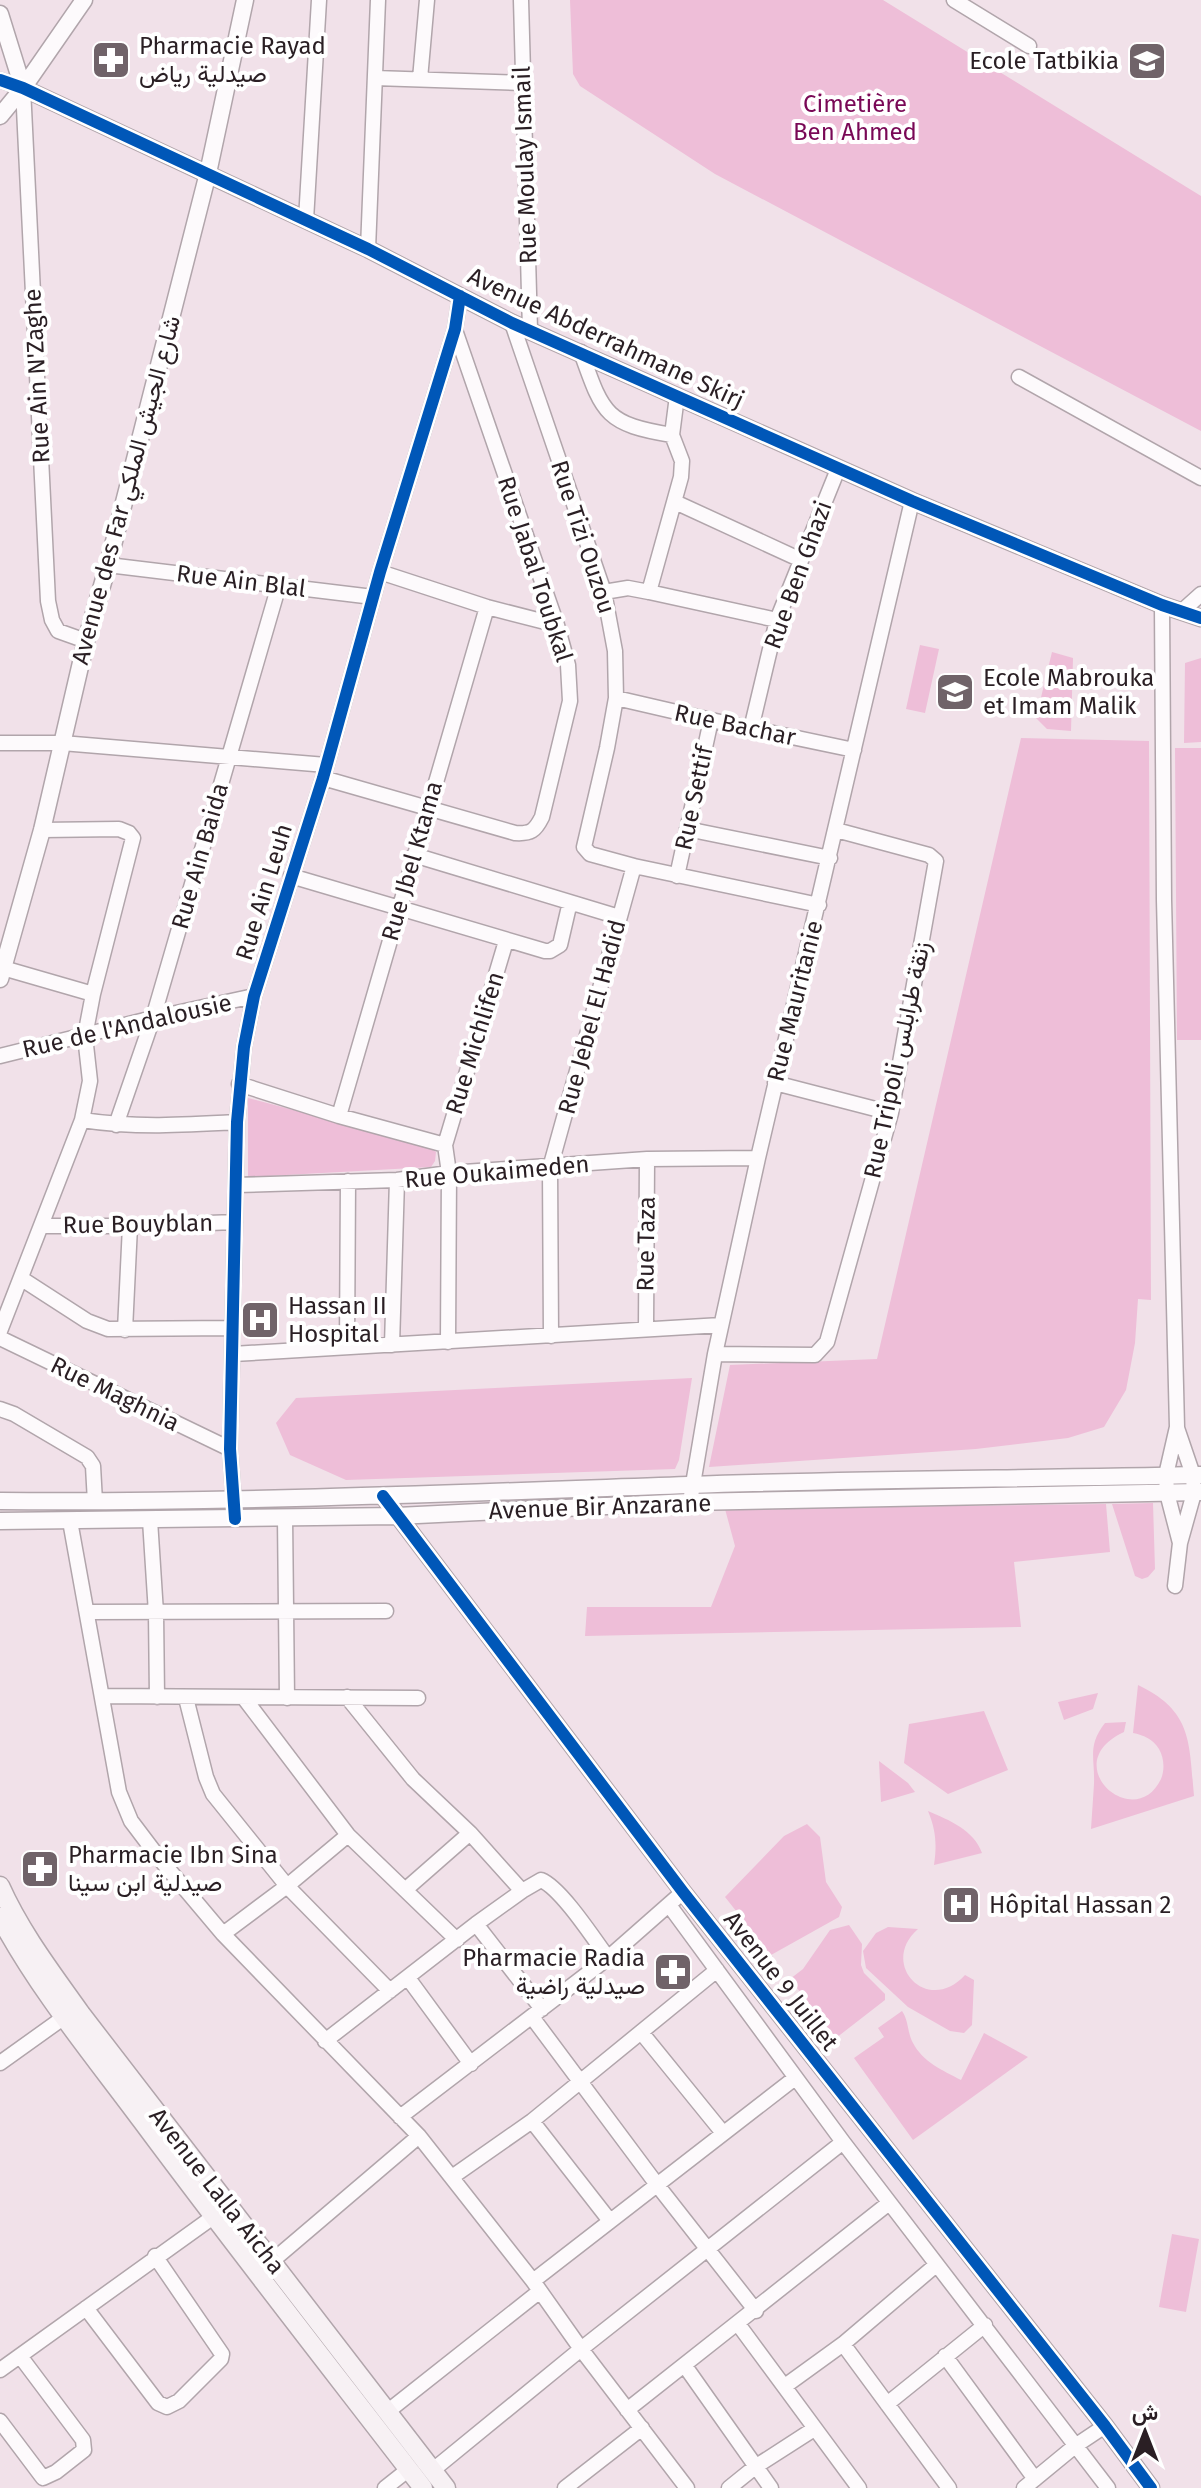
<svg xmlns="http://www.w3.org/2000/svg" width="1201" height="2488" font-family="'Fira Sans',Vazirmatn,sans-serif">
<rect width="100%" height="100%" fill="#f1e1e9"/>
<path fill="#eebed8" d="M 570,0 L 883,0 L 1201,196 L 1201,431 L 715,174 L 580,86 L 573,74 Z
M 920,645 L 939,649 L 925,713 L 906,709 Z
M 1052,652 L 1073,658 L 1071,731 L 1047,729 L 1036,718 Z
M 1201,658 L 1201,742 L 1184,743 L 1185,663 Z
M 1021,738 L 1149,741 L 1151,1300 L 1138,1299 L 1135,1343 L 1126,1390 L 1104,1427 L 1068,1438 L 976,1449 L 709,1467 L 730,1365 L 877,1359 Z
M 1175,748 L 1201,748 L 1201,1040 L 1177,1040 Z
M 248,1098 L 425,1145 L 436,1152 L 435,1161 L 431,1167 L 248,1177 Z
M 692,1378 L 679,1460 L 675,1469 L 346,1480 L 290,1455 L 276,1423 L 296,1398 Z
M 1153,1503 L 1155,1569 L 1148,1577 L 1142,1579 L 1135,1576 L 1112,1504 Z
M 1106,1504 L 1110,1552 L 1014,1562 L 1021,1627 L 585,1636 L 587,1607 L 711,1607 L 735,1546 L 725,1509 Z
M 1138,1685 C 1193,1711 1189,1743 1194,1796 L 1091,1829 C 1092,1814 1093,1799 1094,1784 C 1095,1758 1087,1746 1105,1723 L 1126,1722 L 1124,1732 C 1055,1764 1135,1834 1161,1779 C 1165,1769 1164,1758 1159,1749 C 1153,1739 1143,1735 1133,1733 Z
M 1098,1693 L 1093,1709 L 1064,1720 L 1058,1702 Z
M 984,1711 L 1008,1770 L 948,1794 L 904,1763 L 909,1724 Z
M 879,1761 L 908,1783 L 915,1792 L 881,1802 Z
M 928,1811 C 949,1820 974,1830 982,1853 L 934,1865 C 937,1845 936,1830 928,1811 Z
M 807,1824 L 820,1837 L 826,1882 L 842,1907 L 839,1917 L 771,1955 L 725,1897 L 784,1836 Z
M 849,1925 L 862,1944 L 861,1965 L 864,1973 L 885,1994 L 885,2000 L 836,2038 L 790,1979 L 803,1969 L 830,1930 Z
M 888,1927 L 918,1929 C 878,1964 928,2016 965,1975 L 974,1980 L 972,2025 L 964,2033 L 950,2031 L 908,2007 L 866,1968 L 863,1951 L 876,1933 Z
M 902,2011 C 909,2021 907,2032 913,2043 C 923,2062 942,2070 961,2080 L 984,2033 L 1028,2057 L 913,2140 L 854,2058 L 884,2037 L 878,2028 Z
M 1172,2234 L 1199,2239 L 1186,2312 L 1159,2307 Z"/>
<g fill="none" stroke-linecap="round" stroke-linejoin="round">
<g stroke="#b1a5ab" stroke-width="17">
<path id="minor" d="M 521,0 L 530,330
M 954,0 L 1029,46
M 375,78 L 522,83
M 420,79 L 427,0
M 0,80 L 23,88 L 48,601 L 52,620 L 58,631 L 86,641
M 306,220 L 319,0
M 368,249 L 378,0
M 512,323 L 604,592 L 615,651 L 616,698 L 607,748 L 584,847 L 590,854 L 634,866 L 819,905
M 581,352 C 603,414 605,424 672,435
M 1019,377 L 1201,478
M 675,502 L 801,560
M 108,565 L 373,597
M 380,572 L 487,607 L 557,625
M 604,592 L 628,588 L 649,592 L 777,620
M 649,592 L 681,477 L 682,461 L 672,435 L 677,396
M 1162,605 L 1164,900 L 1177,1427 L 1166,1475 L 1167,1493 L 1180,1543
M 1182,611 L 1201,594
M 616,698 L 711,720 L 854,750
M 751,729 L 777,620 L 838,469
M 0,743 L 62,743 L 326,765
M 323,778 L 515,833 C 531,834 535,831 542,817 L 570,701 L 568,665 L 557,625 L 455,330
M 687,829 L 830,858
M 414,855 L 619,917
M 291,876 L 545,951 L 550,951 L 560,945 L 570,902
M 677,876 L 711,720
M 3,968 L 93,994
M 0,1056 L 153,1018 L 254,996
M 775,1083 L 891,1113
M 239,1084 L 339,1116 L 445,1145
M 339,1116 L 487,607
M 82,1120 C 134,1128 185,1125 237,1122
M 116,1125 L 153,1018 L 279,585
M 236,1185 L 397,1180 L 449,1173 L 647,1159 L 758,1158
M 42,1226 L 130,1226 L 235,1222
M 22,1279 L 87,1321 L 108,1329 L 233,1328
M 646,1329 L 647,1159
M 125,1330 L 130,1226
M 0,1331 L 82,1120 L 90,1081 L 85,1036 L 93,994 L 133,838 L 129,833 L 119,829 L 42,830
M 551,1336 L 550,1168 L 634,866
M 0,1338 L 230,1449
M 448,1342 L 449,1173 L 445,1145 L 506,941
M 392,1345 L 397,1180
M 347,1347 L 348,1181
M 233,1354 L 721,1325
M 715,1354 L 815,1355 L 827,1342 L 891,1113 L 936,861 L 929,855 L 836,830
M 0,1409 L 14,1414 L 87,1457 L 93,1466 L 95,1502
M 691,1496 L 715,1354 L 758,1158 L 912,501
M 285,1518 L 287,1698
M 235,1519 L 230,1449 L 237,1122 L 244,1047 L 254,996 L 323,778 L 380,572 L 455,329 L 460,296
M 150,1520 L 156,1613 L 157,1697
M 70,1521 L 119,1792 L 131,1821 L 159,1858 L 223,1934 L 419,2136 L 533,2281 L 581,2349 L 687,2488
M 1175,1586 L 1180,1543 L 1194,1493 L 1193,1475 L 1177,1428
M 87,1612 L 386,1611
M 103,1696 L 418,1698
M 347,1697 L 413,1779 L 470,1833 L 522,1891
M 186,1698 L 206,1777 L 213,1794 L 287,1886 L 390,1991
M 244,1698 L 348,1835 L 457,1940
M 405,1890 L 470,1833
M 669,1905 L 843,2142 L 1108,2488
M 476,1924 L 542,2009
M 223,1934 L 287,1886 L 348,1835
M 408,1978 L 471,2064
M 532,2017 L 658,2186 L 756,2311
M 641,2032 L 723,2133
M 325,2041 L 476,1924 L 522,1891 L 541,1880 C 561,1888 594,1939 608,1958
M 0,2063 L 70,2013
M 400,2117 L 608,1958 L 683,1892
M 532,2121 L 610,2221
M 452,2177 L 532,2121 L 717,1970
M 264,2268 L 419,2136
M 533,2281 L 795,2078
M 86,2308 L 158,2403 L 167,2407 L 179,2401 L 221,2359 L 222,2354 L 155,2256
M 738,2324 L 859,2488
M 843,2344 L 949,2488
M 945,2356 L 1035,2479
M 685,2366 L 771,2488
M 0,2370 L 220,2212
M 785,2386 L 843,2344 L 936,2265
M 887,2404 L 985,2325
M 627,2410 L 889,2203
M 387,2412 L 540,2291
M 0,2421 L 43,2478 L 56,2472 L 84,2450 L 83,2440 L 20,2356
M 433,2470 L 581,2349 L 843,2142
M 385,2488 L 409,2469
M 565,2488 L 642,2428
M 729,2488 L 755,2467 L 814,2429
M 1024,2488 L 1075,2446 L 1105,2426"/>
</g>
<g stroke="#b1a5ab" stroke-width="19">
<path id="tertiary" d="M 0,14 L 23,88
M 23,88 L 368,249 L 512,323 L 912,501 L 1162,605 L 1201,618
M 0,116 L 23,88 L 84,0
M 0,979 L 42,830 L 86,641 L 108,565 L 208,173 L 245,0
M 383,1496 L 683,1892 L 1105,2426 L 1151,2488
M 0,1501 C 229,1503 459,1493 688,1485 C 859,1479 1030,1479 1201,1475
M 0,1521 L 397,1516 L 690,1502 L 1201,1492"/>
</g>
<g stroke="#b1a5ab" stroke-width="21">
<path id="secondary" d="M 0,1886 C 21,1933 52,1973 81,2014 L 446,2488
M 0,1917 C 39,1990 93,2055 142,2121 C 234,2245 329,2366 423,2488"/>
</g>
<use href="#minor" stroke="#fdfafc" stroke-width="14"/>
<use href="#tertiary" stroke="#fdfafc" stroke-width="16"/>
<use href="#secondary" stroke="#f7f1f4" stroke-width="18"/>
<g stroke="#fff" stroke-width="17">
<path id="cycleway" d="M 0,80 L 23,88 L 368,249 L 512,323 L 912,501 L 1162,605 L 1201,618
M 383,1496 L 683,1892 L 1105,2426 L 1151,2488
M 235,1519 L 230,1449 L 237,1122 L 244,1047 L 254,996 L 323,778 L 380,572 L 455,329 L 460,296"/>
</g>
<use href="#cycleway" stroke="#0057b8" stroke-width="12"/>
</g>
<defs>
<g id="pharmacy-square" transform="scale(2)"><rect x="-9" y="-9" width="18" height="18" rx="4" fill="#706369" stroke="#fff"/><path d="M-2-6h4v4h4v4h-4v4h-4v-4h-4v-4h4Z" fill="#fff"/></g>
<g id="school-square" transform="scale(2)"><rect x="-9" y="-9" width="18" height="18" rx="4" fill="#706369" stroke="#fff"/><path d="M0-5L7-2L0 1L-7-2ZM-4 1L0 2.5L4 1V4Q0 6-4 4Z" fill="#fff"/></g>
<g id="hospital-square" transform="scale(2)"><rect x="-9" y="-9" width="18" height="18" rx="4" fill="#706369" stroke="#fff"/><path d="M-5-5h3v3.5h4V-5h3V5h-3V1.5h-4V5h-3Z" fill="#fff"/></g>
</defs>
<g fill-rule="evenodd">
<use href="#pharmacy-square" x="111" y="60"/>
<use href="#school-square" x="1147" y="61"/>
<use href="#school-square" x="955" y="692"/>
<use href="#hospital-square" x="260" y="1320"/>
<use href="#pharmacy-square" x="40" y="1869"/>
<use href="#hospital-square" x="961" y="1905"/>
<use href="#pharmacy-square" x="673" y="1972"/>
</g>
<g text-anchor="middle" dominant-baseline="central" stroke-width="8" stroke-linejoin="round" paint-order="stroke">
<g font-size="24" fill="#2a1f24" stroke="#fff" text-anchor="start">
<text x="139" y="46">Pharmacie Rayad<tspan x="139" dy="28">صيدلية رياض</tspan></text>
<text x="1119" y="61" text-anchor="end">Ecole Tatbikia</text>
<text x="983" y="678">Ecole Mabrouka<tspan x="983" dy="28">et Imam Malik</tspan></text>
<text x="288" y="1306">Hassan II<tspan x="288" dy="28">Hospital</tspan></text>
<text x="68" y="1855">Pharmacie Ibn Sina<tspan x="68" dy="28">صيدلية ابن سينا</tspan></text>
<text x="989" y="1905">Hôpital Hassan 2</text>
<text x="645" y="1958" text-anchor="end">Pharmacie Radia<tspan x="645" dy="28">صيدلية راضية</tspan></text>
</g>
<g font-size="24" fill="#790856" stroke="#fff">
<text x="855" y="104">Cimetière<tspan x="855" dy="28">Ben Ahmed</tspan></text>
</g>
<g font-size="24" fill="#2a1f24" stroke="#fff">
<text transform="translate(525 165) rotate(-92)">Rue Moulay Ismail</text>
<text transform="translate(606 338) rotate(25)">Avenue Abderrahmane Skirj</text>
<text transform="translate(37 376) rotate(-93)">Rue Ain N'Zaghe</text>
<text transform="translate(126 490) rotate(-75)">Avenue des Far شارع الجيش الملكي</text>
<text transform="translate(583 537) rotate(72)">Rue Tizi Ouzou</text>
<text transform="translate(535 569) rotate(72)">Rue Jabal Toubkal</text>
<text transform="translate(798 575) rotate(-70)">Rue Ben Ghazi</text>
<text transform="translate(241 581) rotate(7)">Rue Ain Blal</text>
<text transform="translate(735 725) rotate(12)">Rue Bachar</text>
<text transform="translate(694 798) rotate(-78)">Rue Settif</text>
<text transform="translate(200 856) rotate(-74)">Rue Ain Baida</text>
<text transform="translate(412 861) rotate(-74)">Rue Jbel Ktama</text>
<text transform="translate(264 892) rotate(-73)">Rue Ain Leuh</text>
<text transform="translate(795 1001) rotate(-76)">Rue Mauritanie</text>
<text transform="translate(592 1017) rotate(-75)">Rue Jebel El Hadid</text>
<text transform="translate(127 1026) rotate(-13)">Rue de l'Andalousie</text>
<text transform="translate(475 1043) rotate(-73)">Rue Michlifen</text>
<text transform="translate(897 1060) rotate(-78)">Rue Tripoli زنقة طرابلس</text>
<text transform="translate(497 1172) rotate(-5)">Rue Oukaimeden</text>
<text transform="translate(138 1224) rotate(-1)">Rue Bouyblan</text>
<text transform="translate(646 1244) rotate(-89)">Rue Taza</text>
<text transform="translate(115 1394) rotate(26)">Rue Maghnia</text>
<text transform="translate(600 1507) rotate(-2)">Avenue Bir Anzarane</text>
<text transform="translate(781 1981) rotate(52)">Avenue 9 Juillet</text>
<text transform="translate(217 2191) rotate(52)">Avenue Lalla Aicha</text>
</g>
</g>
<g transform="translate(1145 2432)" stroke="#ffffff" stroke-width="6" paint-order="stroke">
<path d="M0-6L14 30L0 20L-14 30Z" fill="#2a1f24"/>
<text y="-12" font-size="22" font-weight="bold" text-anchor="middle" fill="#2a1f24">ش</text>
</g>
</svg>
